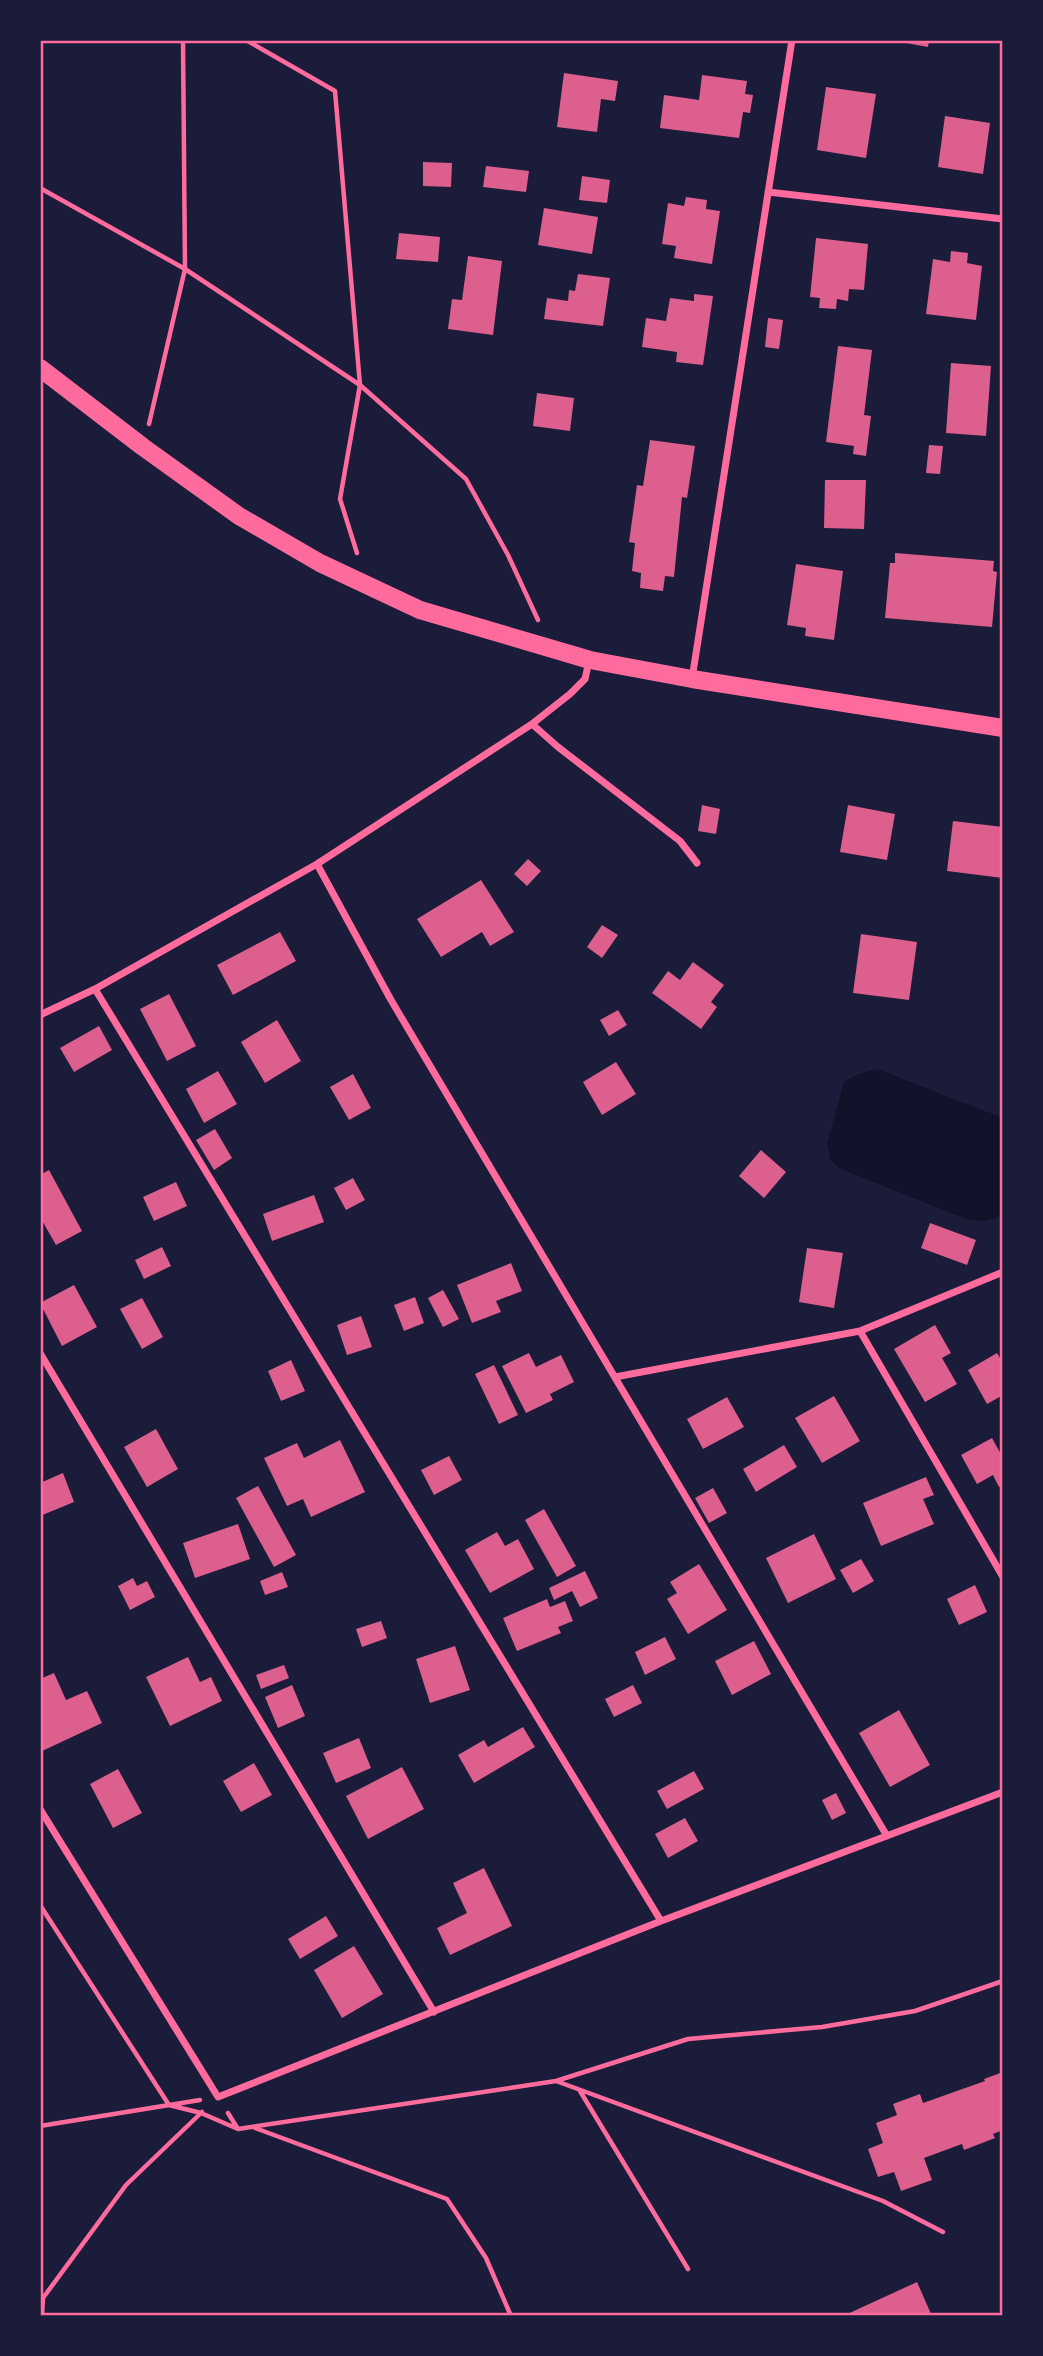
<svg xmlns="http://www.w3.org/2000/svg" width="1043" height="2356" font-family="'Fira Sans Condensed',sans-serif">
<rect width="100%" height="100%" fill="#1b1b3a"/>
<path fill="#12122b" d="M 877,1069 L 1003,1118 L 1003,1215 L 986,1221 L 969,1220 L 841,1169 L 831,1161 L 827,1144 L 844,1082 L 858,1074 Z"/>
<path fill="#dd5f8e" d="M 890,40 L 929,40 L 928,47 Z
M 564,73 L 618,81 L 615,101 L 601,99 L 597,132 L 557,127 Z
M 702,75 L 747,81 L 745,94 L 753,95 L 750,113 L 743,112 L 739,138 L 660,128 L 664,95 L 699,100 Z
M 826,87 L 876,94 L 866,158 L 817,150 Z
M 945,116 L 990,123 L 983,174 L 938,167 Z
M 423,162 L 452,163 L 451,187 L 423,186 Z
M 486,166 L 529,171 L 526,192 L 483,187 Z
M 582,176 L 610,180 L 607,203 L 579,200 Z
M 686,197 L 707,200 L 706,209 L 720,211 L 712,264 L 674,258 L 676,246 L 662,244 L 668,203 L 684,206 Z
M 544,208 L 598,217 L 592,254 L 538,245 Z
M 399,233 L 440,237 L 438,262 L 396,259 Z
M 816,238 L 868,244 L 864,290 L 849,289 L 848,301 L 837,299 L 836,309 L 819,308 L 820,298 L 810,297 Z
M 951,251 L 968,253 L 967,263 L 982,266 L 976,320 L 926,314 L 933,259 L 950,262 Z
M 468,256 L 502,261 L 493,335 L 448,329 L 452,299 L 462,300 Z
M 578,274 L 610,278 L 603,326 L 544,319 L 547,298 L 568,301 L 569,290 L 575,291 Z
M 694,294 L 713,296 L 703,365 L 676,362 L 677,352 L 642,347 L 646,318 L 666,321 L 670,298 L 694,301 Z
M 768,318 L 783,320 L 779,349 L 765,347 Z
M 838,346 L 872,350 L 864,415 L 871,416 L 866,456 L 853,454 L 854,446 L 826,442 Z
M 951,363 L 991,366 L 986,436 L 946,433 Z
M 537,393 L 574,398 L 570,431 L 533,426 Z
M 650,440 L 695,446 L 687,498 L 682,497 L 674,577 L 665,576 L 663,591 L 640,588 L 641,573 L 632,571 L 635,543 L 629,542 L 637,485 L 643,486 Z
M 929,445 L 943,446 L 940,474 L 926,473 Z
M 825,480 L 866,480 L 864,529 L 824,528 Z
M 895,553 L 994,561 L 993,571 L 997,572 L 992,627 L 885,618 L 890,563 L 895,563 Z
M 796,564 L 843,571 L 834,640 L 805,636 L 806,628 L 787,625 Z
M 702,805 L 720,809 L 716,834 L 698,831 Z
M 848,805 L 895,814 L 887,860 L 840,852 Z
M 953,821 L 1003,827 L 1003,878 L 947,871 Z
M 528,859 L 541,871 L 527,886 L 514,874 Z
M 481,880 L 514,932 L 490,946 L 482,932 L 441,957 L 417,919 Z
M 602,925 L 618,935 L 602,958 L 587,947 Z
M 280,932 L 296,961 L 233,995 L 217,965 Z
M 861,934 L 917,942 L 909,1000 L 853,993 Z
M 693,962 L 724,985 L 711,1002 L 717,1007 L 701,1029 L 652,993 L 668,971 L 680,980 Z
M 169,994 L 196,1046 L 167,1061 L 140,1009 Z
M 618,1010 L 627,1025 L 609,1036 L 600,1020 Z
M 277,1020 L 301,1061 L 265,1083 L 241,1042 Z
M 99,1026 L 112,1050 L 74,1072 L 60,1048 Z
M 616,1062 L 636,1094 L 602,1115 L 583,1082 Z
M 218,1071 L 237,1104 L 204,1123 L 186,1089 Z
M 353,1074 L 371,1108 L 349,1120 L 330,1087 Z
M 215,1129 L 232,1158 L 214,1170 L 196,1140 Z
M 761,1150 L 786,1172 L 764,1198 L 739,1176 Z
M 49,1170 L 82,1231 L 56,1245 L 40,1217 L 40,1175 Z
M 353,1178 L 365,1200 L 346,1210 L 334,1188 Z
M 176,1182 L 187,1206 L 154,1221 L 143,1197 Z
M 314,1195 L 324,1222 L 272,1241 L 263,1214 Z
M 930,1223 L 976,1240 L 967,1265 L 921,1248 Z
M 162,1247 L 171,1266 L 144,1279 L 135,1260 Z
M 807,1248 L 843,1253 L 834,1308 L 799,1302 Z
M 511,1263 L 522,1291 L 496,1301 L 501,1312 L 472,1323 L 457,1285 Z
M 74,1285 L 97,1327 L 62,1346 L 40,1303 Z
M 443,1290 L 459,1319 L 443,1327 L 428,1298 Z
M 415,1297 L 424,1323 L 404,1331 L 394,1305 Z
M 142,1298 L 163,1337 L 142,1349 L 120,1309 Z
M 361,1316 L 372,1347 L 347,1355 L 337,1325 Z
M 935,1325 L 951,1353 L 942,1358 L 957,1384 L 925,1402 L 894,1349 Z
M 529,1353 L 536,1367 L 561,1355 L 574,1382 L 550,1394 L 553,1400 L 526,1413 L 502,1366 Z
M 997,1353 L 1003,1363 L 1003,1395 L 987,1404 L 968,1370 Z
M 291,1360 L 305,1391 L 281,1401 L 268,1371 Z
M 494,1365 L 518,1415 L 499,1424 L 475,1374 Z
M 834,1396 L 860,1441 L 822,1463 L 795,1418 Z
M 727,1397 L 744,1427 L 703,1449 L 687,1419 Z
M 156,1429 L 178,1469 L 147,1487 L 124,1447 Z
M 992,1438 L 1003,1458 L 1003,1485 L 999,1487 L 993,1475 L 977,1484 L 961,1455 Z
M 340,1440 L 365,1492 L 311,1517 L 303,1499 L 287,1506 L 264,1458 L 297,1443 L 304,1458 Z
M 784,1445 L 797,1467 L 756,1492 L 743,1469 Z
M 449,1456 L 462,1480 L 434,1495 L 421,1470 Z
M 63,1473 L 74,1502 L 40,1516 L 40,1483 Z
M 926,1477 L 934,1495 L 923,1499 L 934,1524 L 881,1546 L 863,1503 Z
M 258,1486 L 296,1555 L 274,1567 L 236,1498 Z
M 713,1488 L 727,1513 L 709,1523 L 695,1498 Z
M 544,1509 L 576,1566 L 557,1577 L 525,1520 Z
M 238,1524 L 250,1559 L 195,1578 L 183,1543 Z
M 497,1532 L 505,1546 L 518,1539 L 534,1569 L 490,1593 L 465,1550 Z
M 814,1534 L 836,1579 L 788,1603 L 766,1558 Z
M 861,1559 L 874,1581 L 853,1593 L 840,1570 Z
M 699,1564 L 727,1610 L 688,1634 L 667,1599 L 677,1593 L 670,1582 Z
M 585,1571 L 598,1598 L 580,1607 L 572,1591 L 554,1600 L 549,1588 Z
M 282,1572 L 288,1587 L 265,1595 L 260,1581 Z
M 133,1578 L 137,1586 L 147,1581 L 155,1597 L 130,1610 L 118,1586 Z
M 975,1585 L 987,1612 L 959,1625 L 947,1599 Z
M 547,1599 L 550,1607 L 565,1601 L 573,1621 L 558,1627 L 561,1633 L 517,1651 L 503,1618 Z
M 381,1621 L 387,1638 L 362,1647 L 356,1629 Z
M 665,1637 L 676,1659 L 645,1675 L 635,1652 Z
M 754,1641 L 771,1674 L 732,1695 L 715,1661 Z
M 455,1646 L 470,1690 L 430,1703 L 416,1659 Z
M 188,1657 L 200,1682 L 211,1677 L 222,1701 L 170,1726 L 146,1677 Z
M 284,1665 L 289,1678 L 261,1689 L 256,1675 Z
M 54,1673 L 66,1700 L 87,1691 L 102,1723 L 40,1752 L 40,1679 Z
M 292,1685 L 305,1716 L 278,1728 L 265,1697 Z
M 633,1685 L 642,1703 L 614,1717 L 605,1699 Z
M 899,1710 L 930,1765 L 890,1787 L 859,1733 Z
M 523,1727 L 535,1747 L 474,1783 L 458,1755 L 484,1740 L 488,1747 Z
M 359,1738 L 371,1768 L 336,1783 L 323,1753 Z
M 254,1763 L 272,1795 L 241,1812 L 223,1781 Z
M 402,1767 L 424,1809 L 368,1839 L 346,1796 Z
M 118,1769 L 142,1813 L 113,1828 L 90,1784 Z
M 694,1771 L 704,1789 L 667,1809 L 657,1791 Z
M 836,1793 L 846,1813 L 832,1820 L 822,1800 Z
M 685,1818 L 698,1841 L 668,1858 L 655,1834 Z
M 484,1868 L 512,1926 L 450,1955 L 437,1928 L 467,1913 L 453,1883 Z
M 326,1916 L 338,1936 L 300,1959 L 288,1939 Z
M 354,1946 L 383,1994 L 342,2018 L 314,1970 Z
M 1003,2072 L 1003,2130 L 993,2134 L 995,2138 L 964,2150 L 962,2144 L 924,2158 L 932,2180 L 901,2191 L 894,2172 L 878,2177 L 868,2149 L 883,2143 L 876,2123 L 897,2115 L 893,2104 L 920,2094 L 923,2103 L 985,2081 L 984,2079 Z
M 917,2282 L 932,2316 L 843,2316 Z"/>
<g fill="none" stroke-linecap="round" stroke-linejoin="round">
<path stroke="#ff6b9d" stroke-width="4.5" d="M 246,40 L 335,91 L 360,385 L 340,499 L 357,553
M 40,188 L 185,269 L 360,385 L 466,479 L 508,555 L 538,620
M 149,424 L 185,269 L 183,40
M 40,1905 L 169,2105 L 201,2113 L 238,2129
M 556,2081 L 883,2201 L 943,2232
M 580,2091 L 688,2269
M 228,2113 L 238,2129 L 556,2081 L 688,2039 L 822,2027 L 915,2011 L 1003,1981
M 40,2126 L 200,2100
M 255,2128 L 447,2199 L 486,2258 L 511,2316
M 42,2316 L 43,2298 L 126,2185 L 202,2112"/>
<path stroke="#ff6b9d" stroke-width="7" d="M 768,192 L 1003,219
M 589,661 L 585,679 L 570,694 L 532,724 L 317,864 L 391,1000 L 887,1836
M 692,679 L 792,40
M 532,724 L 558,747 L 680,841 L 697,863
M 95,989 L 661,1921
M 40,1015 L 95,989 L 317,864
M 860,1331 L 1003,1272
M 40,1353 L 434,2012
M 615,1377 L 860,1331 L 1003,1577
M 40,1809 L 218,2097 L 661,1921 L 1003,1792"/>
<path stroke="#ff6b9d" stroke-width="18" d="M 40,368 L 143,447 L 239,516 L 320,563 L 420,610 L 590,660 L 692,679 L 1003,728"/>
</g>
<rect width="1043" height="2356" fill="none" stroke="#1b1b3a" stroke-width="84"/>
<rect x="42" y="42" width="959" height="2272" fill="none" stroke="#ff6b9d" stroke-width="2.5"/>
</svg>
